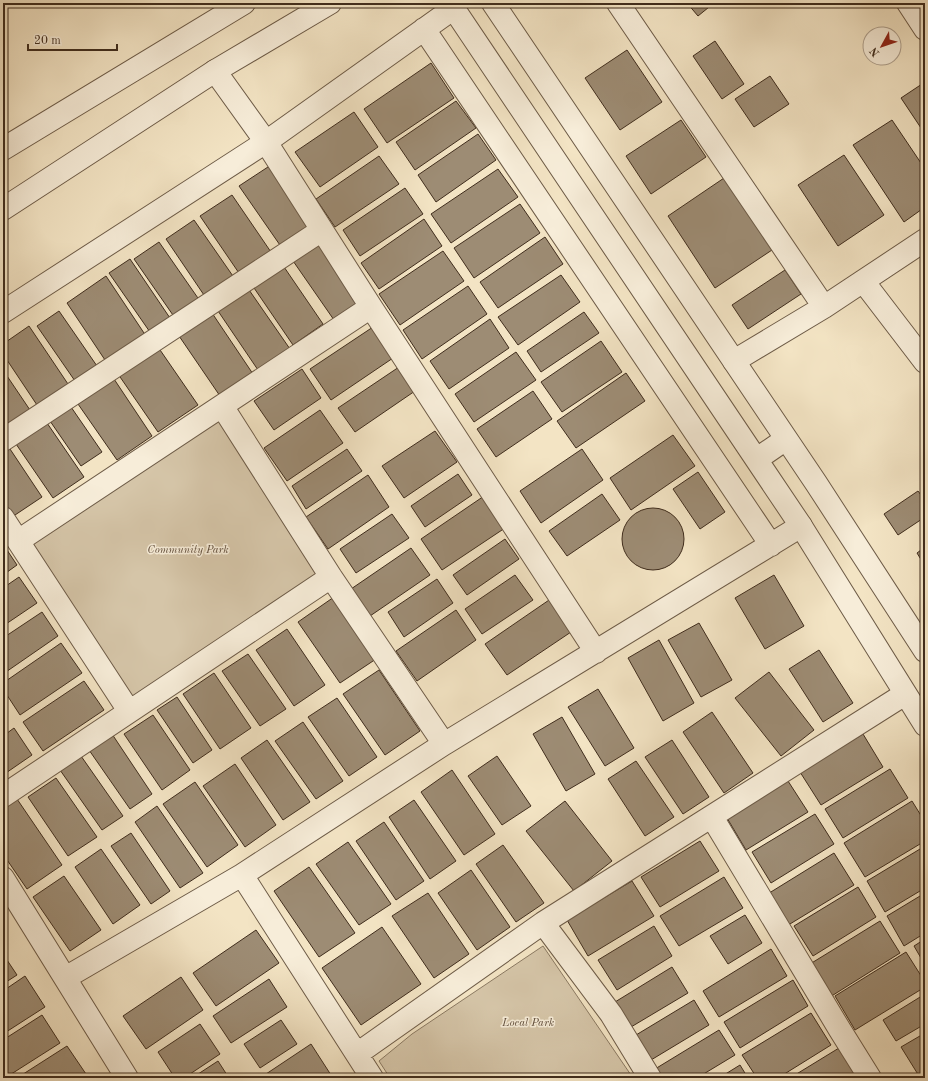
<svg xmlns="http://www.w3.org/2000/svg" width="928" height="1081" font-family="'Old Standard TT',serif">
<rect width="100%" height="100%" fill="#f3e4c4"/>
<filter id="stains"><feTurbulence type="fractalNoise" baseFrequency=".005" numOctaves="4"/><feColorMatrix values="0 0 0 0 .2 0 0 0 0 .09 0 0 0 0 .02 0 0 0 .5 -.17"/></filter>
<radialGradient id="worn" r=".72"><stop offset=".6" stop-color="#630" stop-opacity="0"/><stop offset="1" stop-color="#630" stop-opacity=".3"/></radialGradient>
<path fill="#d5c5a8" stroke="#8a7962" d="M 222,406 L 331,577 L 129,711 L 18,541 Z
M 543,946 L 633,1078 L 390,1078 L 379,1061 L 412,1034 Z"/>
<path fill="#9d8c74" stroke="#402d1d" d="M 687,3 L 714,3 L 698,16 Z
M 715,41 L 744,84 L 722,99 L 693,56 Z
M 627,50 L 662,102 L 620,130 L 585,78 Z
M 431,63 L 454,98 L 387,143 L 364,109 Z
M 770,76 L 789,104 L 754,127 L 735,99 Z
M 925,82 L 925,134 L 901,98 Z
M 456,101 L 476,128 L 415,170 L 396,142 Z
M 354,112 L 378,147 L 320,187 L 295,152 Z
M 681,120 L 706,157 L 651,194 L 626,156 Z
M 892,120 L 925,169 L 925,207 L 904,222 L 853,145 Z
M 478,134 L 496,160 L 436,202 L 418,175 Z
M 844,155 L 884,215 L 838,246 L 798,185 Z
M 379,156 L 399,184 L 335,227 L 316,199 Z
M 271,165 L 313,227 L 282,248 L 239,186 Z
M 498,169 L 518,197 L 451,243 L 431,214 Z
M 727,176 L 775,248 L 715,288 L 668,216 Z
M 405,188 L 423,214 L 360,256 L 343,230 Z
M 232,195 L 273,255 L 241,276 L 200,216 Z
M 520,204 L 540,233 L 474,278 L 454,248 Z
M 424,219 L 442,246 L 379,289 L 361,263 Z
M 194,220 L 235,279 L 206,298 L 166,239 Z
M 545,237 L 563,264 L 498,308 L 480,282 Z
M 320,238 L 362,300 L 334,320 L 291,258 Z
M 159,242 L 200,301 L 175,318 L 134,259 Z
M 443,251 L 464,281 L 400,325 L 379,294 Z
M 130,259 L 172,321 L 152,335 L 109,273 Z
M 282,264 L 323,324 L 293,345 L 252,285 Z
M 785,270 L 801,294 L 748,329 L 732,305 Z
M 561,275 L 580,302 L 518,345 L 498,317 Z
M 106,276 L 146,336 L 107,363 L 67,303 Z
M 468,286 L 487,314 L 422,359 L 403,330 Z
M 247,287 L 290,349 L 258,370 L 216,308 Z
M 210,310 L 253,374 L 220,396 L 177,333 Z
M 59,311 L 97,366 L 75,381 L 37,326 Z
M 584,312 L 599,333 L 541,372 L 527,351 Z
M 490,319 L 509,348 L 449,389 L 430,361 Z
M 376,325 L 396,356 L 331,400 L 310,369 Z
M 29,326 L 70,387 L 39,408 L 3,354 L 3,344 Z
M 601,341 L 622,372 L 562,412 L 541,382 Z
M 158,347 L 198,405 L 158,432 L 118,374 Z
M 516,352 L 536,380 L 474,422 L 455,394 Z
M 399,367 L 415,391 L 355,432 L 338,408 Z
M 302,369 L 321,398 L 274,430 L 254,401 Z
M 3,370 L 32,413 L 7,430 L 3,424 Z
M 626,373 L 645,401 L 576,448 L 557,421 Z
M 114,379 L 152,436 L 117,460 L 78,404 Z
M 533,391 L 552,419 L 496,457 L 477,429 Z
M 71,407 L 102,452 L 81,466 L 50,421 Z
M 320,410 L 343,443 L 287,481 L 264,448 Z
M 47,423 L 84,477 L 53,498 L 16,444 Z
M 435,431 L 457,462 L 404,498 L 382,466 Z
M 673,435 L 695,466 L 631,510 L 610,478 Z
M 8,446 L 42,497 L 12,517 L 3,504 L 3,449 Z
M 347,449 L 362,471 L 306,509 L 292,486 Z
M 582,449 L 603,480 L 541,523 L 520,491 Z
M 698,472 L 725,512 L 700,529 L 673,489 Z
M 458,474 L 472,495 L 425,527 L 411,506 Z
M 368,475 L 389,507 L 328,549 L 306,517 Z
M 918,491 L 925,500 L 925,517 L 898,535 L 884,514 Z
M 487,494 L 508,526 L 442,570 L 421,539 Z
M 602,494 L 620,520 L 567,556 L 549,531 Z
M622 539a31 31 0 1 1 62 0a31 31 0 1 1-62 0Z
M 392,514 L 409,538 L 356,573 L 340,549 Z
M 505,539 L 519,559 L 467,595 L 453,575 Z
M 3,544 L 17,565 L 3,575 Z
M 925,547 L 925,566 L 917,553 Z
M 411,548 L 430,575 L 370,616 L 351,589 Z
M 515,575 L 533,600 L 482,634 L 465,609 Z
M 774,575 L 804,626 L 765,649 L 735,598 Z
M 19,577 L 37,603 L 3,626 L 3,588 Z
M 437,579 L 453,603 L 404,637 L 388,612 Z
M 334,597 L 376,659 L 340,683 L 298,622 Z
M 552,598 L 574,630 L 507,675 L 485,644 Z
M 456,610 L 476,640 L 417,681 L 396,651 Z
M 42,612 L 58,636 L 3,674 L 3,638 Z
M 699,623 L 732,680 L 701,697 L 668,640 Z
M 287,629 L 325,685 L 294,706 L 256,650 Z
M 659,640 L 694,703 L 663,721 L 628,658 Z
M 61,643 L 82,673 L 20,715 L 3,689 L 3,683 Z
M 819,650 L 853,703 L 823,722 L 789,669 Z
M 248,654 L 286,709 L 260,726 L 222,671 Z
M 379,670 L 420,731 L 385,755 L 343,694 Z
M 769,672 L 814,730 L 781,756 L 735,698 Z
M 214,673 L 251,728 L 220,749 L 183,694 Z
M 84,681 L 104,710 L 43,751 L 23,722 Z
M 598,689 L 634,748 L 605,766 L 568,707 Z
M 177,697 L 212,750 L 193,763 L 157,710 Z
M 337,698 L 377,757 L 349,776 L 308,717 Z
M 712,712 L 753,773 L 724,793 L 683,732 Z
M 153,715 L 190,770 L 162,790 L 124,734 Z
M 562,717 L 595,774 L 566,791 L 533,734 Z
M 303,722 L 343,781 L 316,799 L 275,741 Z
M 14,728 L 32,755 L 3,775 L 3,736 Z
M 112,734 L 152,794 L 130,809 L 89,750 Z
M 863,734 L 883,767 L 821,805 L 800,772 Z
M 267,740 L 310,802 L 283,820 L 241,758 Z
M 672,740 L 709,797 L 683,814 L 645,757 Z
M 81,756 L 123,816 L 102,830 L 60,770 Z
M 497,756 L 531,806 L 502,825 L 468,776 Z
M 636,761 L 674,817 L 645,836 L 608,779 Z
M 235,764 L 276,825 L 245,847 L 203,786 Z
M 890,769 L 908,798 L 843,838 L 825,809 Z
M 452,770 L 495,834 L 464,855 L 421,792 Z
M 56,778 L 97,837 L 68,856 L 28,797 Z
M 788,781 L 808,812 L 746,850 L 727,818 Z
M 195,782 L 238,845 L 207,867 L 163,804 Z
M 17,799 L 62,865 L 27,889 L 3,854 L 3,809 Z
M 414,800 L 456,861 L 430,879 L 389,817 Z
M 565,801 L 612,861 L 574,891 L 526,831 Z
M 912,801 L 925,822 L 925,841 L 865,877 L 844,843 Z
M 157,806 L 203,873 L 180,888 L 135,822 Z
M 815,814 L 834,844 L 771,883 L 752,852 Z
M 384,822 L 424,881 L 396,900 L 356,841 Z
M 131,833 L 170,891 L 151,904 L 111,846 Z
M 700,841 L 719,871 L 660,907 L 641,877 Z
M 348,842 L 391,904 L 359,925 L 316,864 Z
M 503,845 L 544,903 L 516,922 L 476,864 Z
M 925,846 L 925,888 L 885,912 L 867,881 Z
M 101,849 L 140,905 L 113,924 L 75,867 Z
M 834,853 L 854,885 L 785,927 L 766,895 Z
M 309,867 L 355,933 L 319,957 L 274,891 Z
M 471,870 L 510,927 L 477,950 L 438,893 Z
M 64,876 L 101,930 L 70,951 L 33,897 Z
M 724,877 L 743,908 L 679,946 L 660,916 Z
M 632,881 L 654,916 L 588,956 L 567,920 Z
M 858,887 L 876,917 L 813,956 L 794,926 Z
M 428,893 L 469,954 L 434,978 L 392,916 Z
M 925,893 L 925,933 L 904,946 L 887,916 Z
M 745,915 L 762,943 L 728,964 L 710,936 Z
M 880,921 L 900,953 L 830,997 L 810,964 Z
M 654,926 L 672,956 L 617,990 L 598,960 Z
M 382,927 L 421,984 L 361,1025 L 322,968 Z
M 256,930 L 279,963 L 216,1006 L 193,973 Z
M 925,939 L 925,965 L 914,946 Z
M 771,949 L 787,976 L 719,1017 L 703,991 Z
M 906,952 L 925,982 L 925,987 L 855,1030 L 835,996 Z
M 3,954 L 17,975 L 3,984 Z
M 672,967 L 688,993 L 631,1027 L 615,1002 Z
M 25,976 L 45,1007 L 3,1034 L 3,991 Z
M 181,977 L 203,1010 L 146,1049 L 123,1016 Z
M 269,979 L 287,1007 L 231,1043 L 213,1016 Z
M 793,980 L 808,1006 L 740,1048 L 724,1022 Z
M 925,994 L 925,1024 L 896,1041 L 883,1020 Z
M 694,1000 L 709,1025 L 651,1060 L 636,1035 Z
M 811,1013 L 831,1045 L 778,1078 L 757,1078 L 742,1055 Z
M 42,1015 L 60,1043 L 5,1078 L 3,1078 L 3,1040 Z
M 281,1020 L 297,1044 L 260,1068 L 244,1044 Z
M 200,1024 L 220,1054 L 184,1078 L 175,1078 L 158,1052 Z
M 719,1030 L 735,1055 L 697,1078 L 661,1078 L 655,1069 Z
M 925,1033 L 925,1072 L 919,1076 L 901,1047 Z
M 311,1044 L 331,1075 L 326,1078 L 260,1078 Z
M 67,1046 L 86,1074 L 80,1078 L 17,1078 Z
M 839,1048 L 855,1074 L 848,1078 L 790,1078 Z
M 218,1061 L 229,1078 L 192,1078 Z
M 740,1065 L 748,1078 L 719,1078 Z"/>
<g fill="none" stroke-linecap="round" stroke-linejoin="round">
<g stroke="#6d5b47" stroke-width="24">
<path id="minor" d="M 618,3 L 824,307
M 908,3 L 925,29
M 424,29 L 771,545
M 215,71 L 266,142 L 371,307 L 596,652
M 863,281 L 925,362
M 3,312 L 266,142 L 454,8
M 734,361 L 824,307 L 925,240
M 222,406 L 331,577 L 444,744
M 3,440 L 322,230
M 3,518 L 129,711
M 18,541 L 371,307
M 3,796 L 331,577
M 712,817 L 840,1030 L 870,1078
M 242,875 L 372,1078
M 3,878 L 127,1078
M 543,923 L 611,1014 L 650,1078
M 65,978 L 242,875 L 444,744 L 801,526
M 357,1054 L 543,923 L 905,694"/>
</g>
<g stroke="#6d5b47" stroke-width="24">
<path id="tertiary" d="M 450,3 L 801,526 L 925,725
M 493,3 L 816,483 L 925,651
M 3,149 L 244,3
M 3,209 L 215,71 L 330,3
M 757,459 L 786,439"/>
</g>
<use href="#minor" stroke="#f7edd9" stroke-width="22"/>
<use href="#tertiary" stroke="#f7edd9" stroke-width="22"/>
</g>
<g text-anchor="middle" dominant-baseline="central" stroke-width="3" stroke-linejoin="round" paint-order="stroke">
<g font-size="11" font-style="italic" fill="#5e4b39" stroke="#f7edd9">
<text x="188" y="550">Community Park</text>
<text x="528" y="1023">Local Park</text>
</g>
</g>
<rect width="928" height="1081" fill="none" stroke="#f3e4c4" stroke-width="16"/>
<rect x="4" y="4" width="920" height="1073" fill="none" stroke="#402d1d" stroke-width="2"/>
<rect x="8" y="8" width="912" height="1065" fill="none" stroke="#402d1d"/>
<g transform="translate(882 46) rotate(230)"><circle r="19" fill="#f7edd9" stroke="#aea08e"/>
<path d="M0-3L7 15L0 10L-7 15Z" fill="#8f2418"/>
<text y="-6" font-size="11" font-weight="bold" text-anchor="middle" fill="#402d1d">N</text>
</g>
<path d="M28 44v6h89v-6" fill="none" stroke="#402d1d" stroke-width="2"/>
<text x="34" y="44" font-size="12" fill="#402d1d" stroke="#f7edd9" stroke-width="3" paint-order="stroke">20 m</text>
<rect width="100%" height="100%" filter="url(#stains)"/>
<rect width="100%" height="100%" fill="url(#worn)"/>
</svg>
